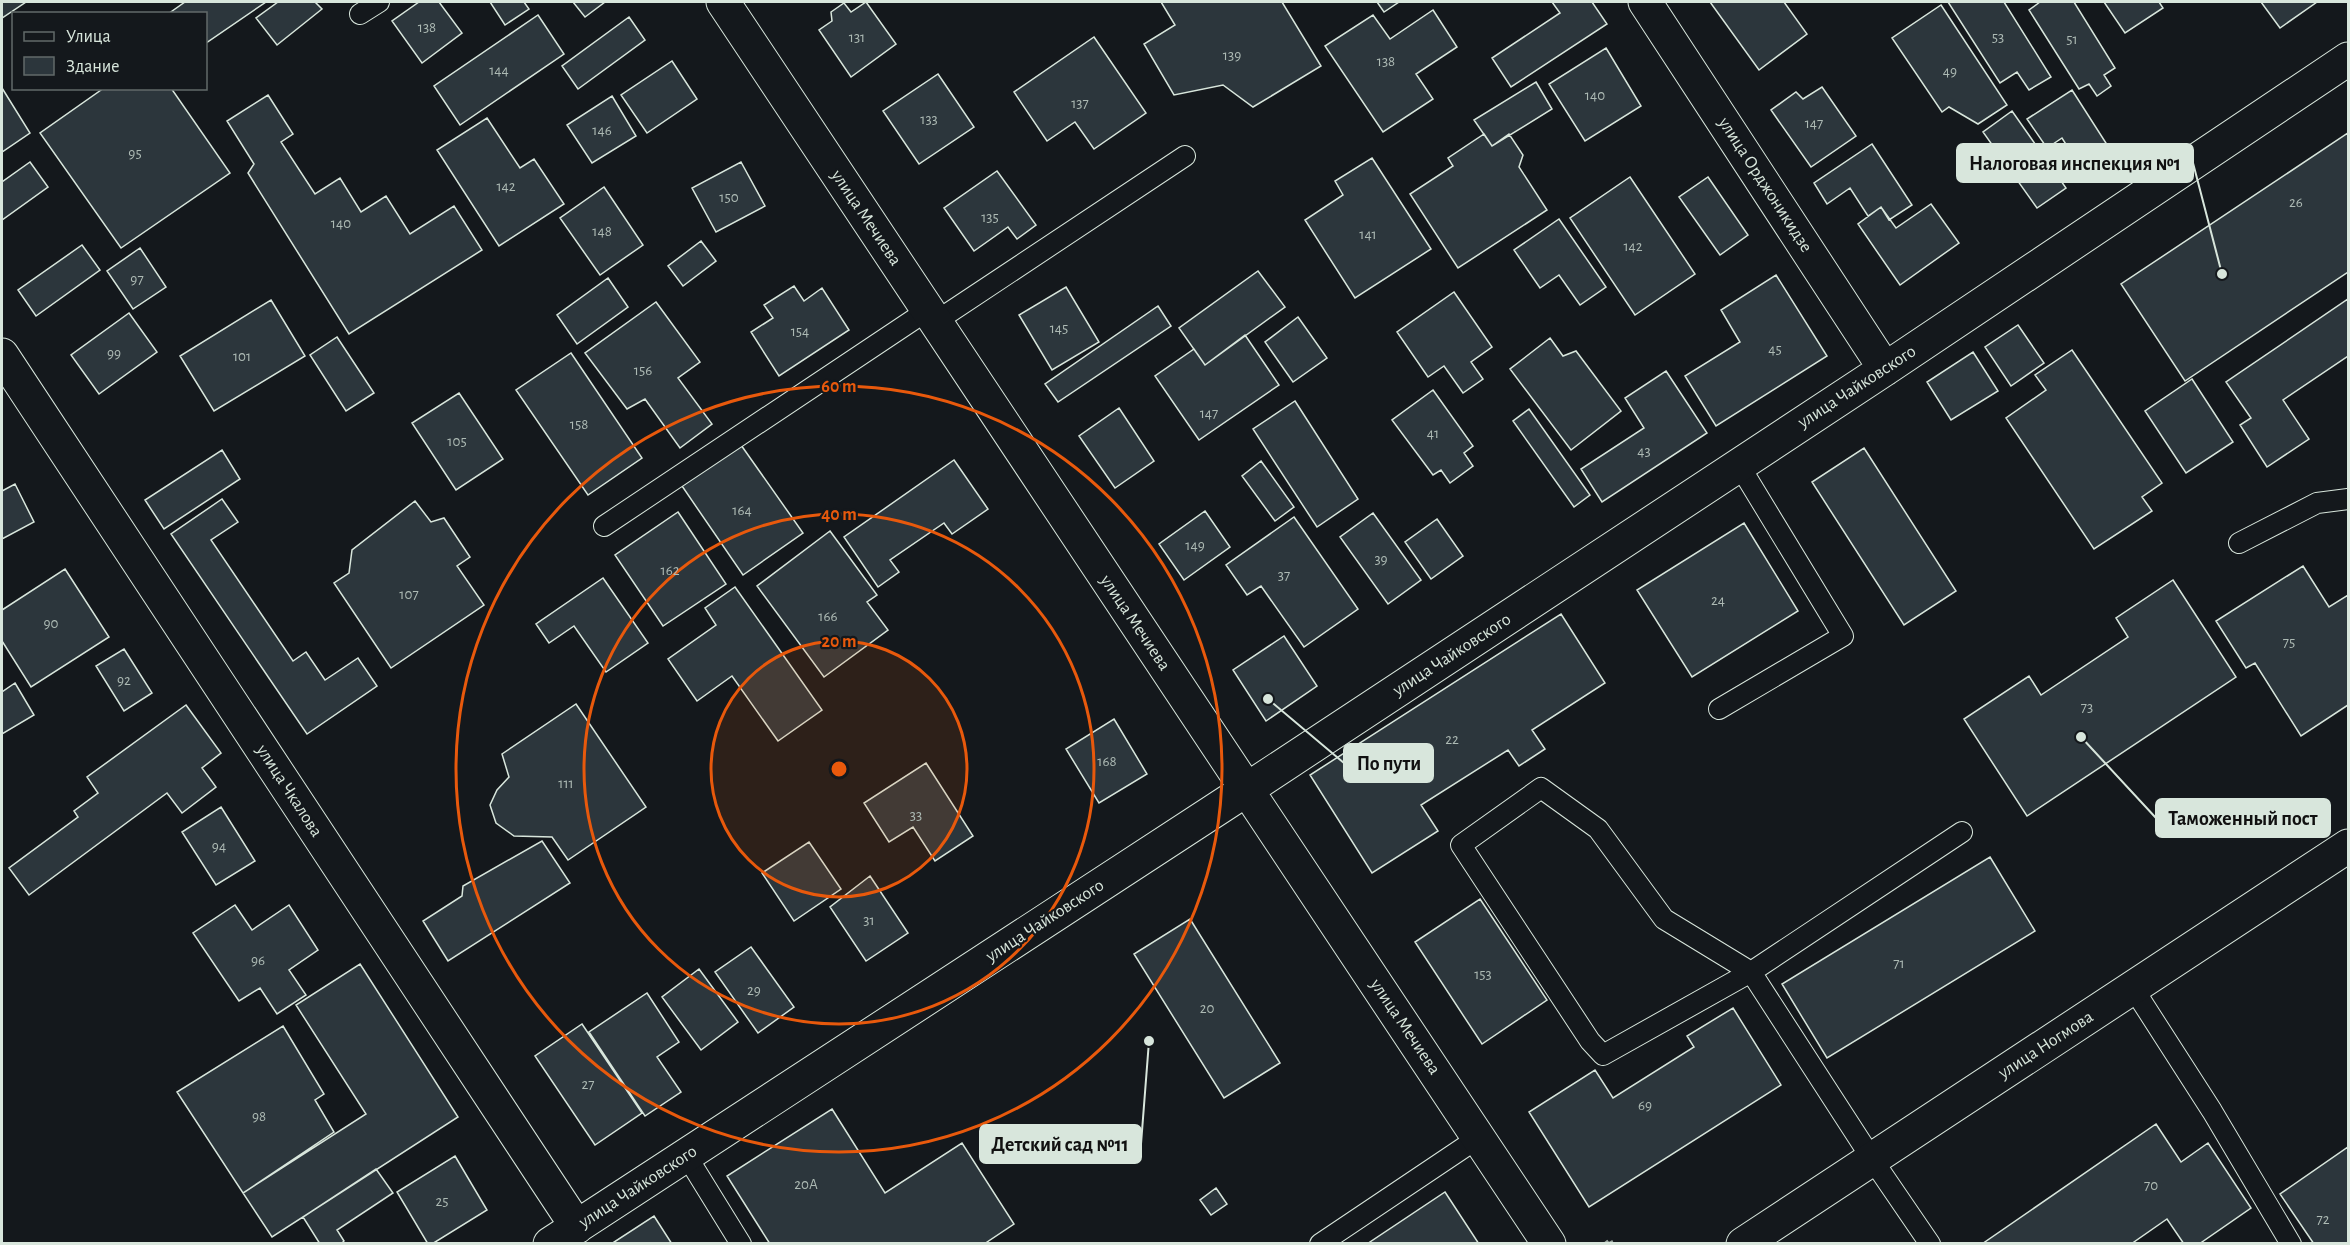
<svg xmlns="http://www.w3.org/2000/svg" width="2350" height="1245" font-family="'Alegreya Sans',sans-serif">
<rect width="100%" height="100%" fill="#14181c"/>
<path fill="#2c363c" stroke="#d8e6dc" stroke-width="1.5" d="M 2,2 L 26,2 L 2,18 Z
M 185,2 L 266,2 L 206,43 L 206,14 L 168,14 Z
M 278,2 L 315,2 L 322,9 L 277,45 L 256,18 Z
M 419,2 L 439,2 L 462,33 L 422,63 L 392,21 Z
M 490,2 L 524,2 L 529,9 L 505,25 Z
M 573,2 L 605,2 L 585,17 Z
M 866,2 L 896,44 L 851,77 L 819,30 L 832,21 L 831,12 L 844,3 L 851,12 Z
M 1161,2 L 1282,2 L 1321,66 L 1253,107 L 1223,85 L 1174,95 L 1144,44 L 1175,25 Z
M 1377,2 L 1399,2 L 1384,12 Z
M 1552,2 L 1592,2 L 1607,24 L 1511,87 L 1492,58 L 1560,13 Z
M 1710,2 L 1784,2 L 1807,34 L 1759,70 Z
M 1948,2 L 2004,2 L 2051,77 L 2029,90 L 2017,72 L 2000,83 Z
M 2040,2 L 2074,2 L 2115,68 L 2104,75 L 2111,86 L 2097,96 L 2089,84 L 2079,89 L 2029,10 Z
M 2104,2 L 2159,2 L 2163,8 L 2125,33 Z
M 2261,2 L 2317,2 L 2280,28 Z
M 1941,5 L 2007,105 L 1978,124 L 1949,107 L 1942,112 L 1892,38 Z
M 1433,10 L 1457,47 L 1416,74 L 1433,99 L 1383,132 L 1325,46 L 1373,15 L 1390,39 Z
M 538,15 L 564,54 L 460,125 L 434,86 Z
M 629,17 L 645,40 L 578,89 L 562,66 Z
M 1094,37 L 1146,113 L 1094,149 L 1075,122 L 1047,141 L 1014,92 Z
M 1606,48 L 1641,106 L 1585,141 L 1549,84 Z
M 672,61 L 697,99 L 647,133 L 621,95 Z
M 938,74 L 974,127 L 919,164 L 883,111 Z
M 1536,82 L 1552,109 L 1492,146 L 1474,120 Z
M 1822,87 L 1856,136 L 1811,167 L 1771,110 L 1796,92 L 1803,99 Z
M 2,88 L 30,133 L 2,152 Z
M 104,88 L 171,88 L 230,173 L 121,248 L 40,133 Z
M 2072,90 L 2113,154 L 2084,173 L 2062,138 L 2047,148 L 2027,119 Z
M 268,95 L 293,134 L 281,142 L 315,194 L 340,178 L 361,212 L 386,196 L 410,234 L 454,206 L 482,250 L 349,334 L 248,173 L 254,164 L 227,121 Z
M 612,96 L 636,136 L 592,163 L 567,125 Z
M 2012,111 L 2066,188 L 2037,208 L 1983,132 Z
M 487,118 L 520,168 L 534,159 L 564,204 L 499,246 L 437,150 Z
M 2348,133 L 2348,272 L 2185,381 L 2121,284 Z
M 1484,134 L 1492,146 L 1509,134 L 1523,155 L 1519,167 L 1547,210 L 1458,268 L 1410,194 L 1453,166 L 1448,158 Z
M 1872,144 L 1912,205 L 1889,220 L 1881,207 L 1868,216 L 1850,188 L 1827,204 L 1814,183 Z
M 1372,158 L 1431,249 L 1355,298 L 1305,220 L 1343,195 L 1335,181 Z
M 30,162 L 48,187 L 2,220 L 2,182 Z
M 741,162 L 765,206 L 716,232 L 692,188 Z
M 997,171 L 1036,225 L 1017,239 L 1008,227 L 974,251 L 944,208 Z
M 1630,177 L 1695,274 L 1635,315 L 1570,218 Z
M 1708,177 L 1748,235 L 1720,255 L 1679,197 Z
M 604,187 L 643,245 L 600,275 L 560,218 Z
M 1931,204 L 1959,243 L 1900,285 L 1858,224 L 1881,207 L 1896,228 Z
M 1559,219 L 1606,287 L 1580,305 L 1559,275 L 1540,288 L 1514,250 Z
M 701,241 L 716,261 L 683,286 L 668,266 Z
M 82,245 L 100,270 L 36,316 L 18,290 Z
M 140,248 L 166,287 L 133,309 L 107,271 Z
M 1258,271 L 1285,307 L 1205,365 L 1179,328 Z
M 1776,275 L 1827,356 L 1716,426 L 1685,376 L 1740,342 L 1721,310 Z
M 608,278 L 628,307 L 577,344 L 557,315 Z
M 794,286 L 804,301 L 822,288 L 849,330 L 779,376 L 751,332 L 773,318 L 764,305 Z
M 1066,287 L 1099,342 L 1052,370 L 1019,315 Z
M 1454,292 L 1492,347 L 1471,362 L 1483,379 L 1463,393 L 1444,366 L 1428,377 L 1397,332 Z
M 2348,299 L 2348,356 L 2283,400 L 2309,439 L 2267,467 L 2240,425 L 2251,418 L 2226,382 Z
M 271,300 L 305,356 L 214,411 L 180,356 Z
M 656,302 L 700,362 L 678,378 L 712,424 L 680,448 L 645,399 L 627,409 L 585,353 Z
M 1158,306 L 1171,326 L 1058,402 L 1045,384 Z
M 129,313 L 157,352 L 99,394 L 71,355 Z
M 1298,317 L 1327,358 L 1293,382 L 1265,342 Z
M 2018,325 L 2044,363 L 2011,386 L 1985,347 Z
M 1245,335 L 1279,385 L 1199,440 L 1155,376 L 1194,349 L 1205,365 Z
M 337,337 L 374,393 L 346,411 L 310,355 Z
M 1550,338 L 1563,356 L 1576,351 L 1621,411 L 1571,450 L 1510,369 Z
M 2072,350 L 2162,483 L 2142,497 L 2152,511 L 2094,549 L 2006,418 L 2046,390 L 2035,375 Z
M 1973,352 L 1998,391 L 1951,420 L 1927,382 Z
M 571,353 L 642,458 L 588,495 L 516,390 Z
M 1666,371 L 1707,433 L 1602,502 L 1581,469 L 1644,428 L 1625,398 Z
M 2192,379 L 2233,442 L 2186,473 L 2145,411 Z
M 1433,390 L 1473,446 L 1464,453 L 1473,466 L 1450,483 L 1441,470 L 1433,475 L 1392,420 Z
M 459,393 L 503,459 L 456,490 L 412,423 Z
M 1295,401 L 1358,499 L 1317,527 L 1253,429 Z
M 1119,408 L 1154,461 L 1115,488 L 1079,436 Z
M 1529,409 L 1590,495 L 1574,507 L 1513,421 Z
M 741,445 L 803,533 L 743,575 L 682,486 Z
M 1864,448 L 1956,591 L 1904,625 L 1812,482 Z
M 222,450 L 240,479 L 164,529 L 145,500 Z
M 954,460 L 988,509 L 952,534 L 944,523 L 890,560 L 899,572 L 878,587 L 844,537 Z
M 1261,461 L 1294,507 L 1275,521 L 1242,476 Z
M 15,484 L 34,522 L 2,539 L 2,491 Z
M 222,499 L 238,522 L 211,540 L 293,661 L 306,652 L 325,680 L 358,658 L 377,686 L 307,734 L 171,534 Z
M 415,501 L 431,522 L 444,518 L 470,557 L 457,566 L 484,605 L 391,668 L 334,583 L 349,573 L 352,550 Z
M 1205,511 L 1230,547 L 1184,580 L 1159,544 Z
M 678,512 L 726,584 L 663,626 L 615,555 Z
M 1373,513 L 1421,580 L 1388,604 L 1340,537 Z
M 1294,517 L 1358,609 L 1304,647 L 1261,586 L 1247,595 L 1226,565 Z
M 1437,519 L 1463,556 L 1431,579 L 1405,542 Z
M 1744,523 L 1798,611 L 1692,677 L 1637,590 Z
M 830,531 L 877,595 L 867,602 L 888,630 L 824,677 L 757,586 Z
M 2303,566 L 2329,607 L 2348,595 L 2348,705 L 2301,736 L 2255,663 L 2246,668 L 2216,621 Z
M 65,569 L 109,637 L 31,687 L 2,641 L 2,610 Z
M 603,578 L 648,643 L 606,672 L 574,626 L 549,643 L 536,624 Z
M 2173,580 L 2236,677 L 2027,816 L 1964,719 L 2029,676 L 2041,695 L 2128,637 L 2116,618 Z
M 735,587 L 822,710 L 778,741 L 732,676 L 697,701 L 668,659 L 716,625 L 705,608 Z
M 1561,614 L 1605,683 L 1532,730 L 1545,749 L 1519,766 L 1508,750 L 1421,805 L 1438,831 L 1372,873 L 1310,775 Z
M 1284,636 L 1317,686 L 1266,721 L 1233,670 Z
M 124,649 L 152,693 L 124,711 L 96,666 Z
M 15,683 L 34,715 L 2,734 L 2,692 Z
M 576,704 L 646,807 L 568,860 L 552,837 L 514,836 L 496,823 L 490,805 L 497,790 L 509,777 L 502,754 Z
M 186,705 L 221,753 L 202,768 L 216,787 L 182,813 L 167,793 L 29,895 L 9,868 L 78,817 L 74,811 L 98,793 L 87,777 Z
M 1114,719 L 1147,774 L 1099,803 L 1066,749 Z
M 926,763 L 973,836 L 935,861 L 913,827 L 889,842 L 864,803 Z
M 221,807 L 255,861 L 216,885 L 182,832 Z
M 542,841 L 570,883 L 448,961 L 423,921 L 462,896 L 463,886 Z
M 809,842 L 841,889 L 794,921 L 762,873 Z
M 1990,857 L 2035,931 L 1827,1058 L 1782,984 Z
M 870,876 L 908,933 L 866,961 L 830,907 Z
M 1480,899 L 1547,1000 L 1482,1044 L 1415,942 Z
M 235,905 L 252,930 L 289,905 L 318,950 L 289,970 L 306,995 L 277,1014 L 260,988 L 239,1001 L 193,933 Z
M 1190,919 L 1280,1063 L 1224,1098 L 1134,954 Z
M 751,947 L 794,1007 L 758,1033 L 715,972 Z
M 360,964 L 458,1117 L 272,1237 L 243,1193 L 366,1114 L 296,1005 Z
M 699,969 L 738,1022 L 701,1050 L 662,997 Z
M 647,993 L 679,1042 L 657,1057 L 681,1092 L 645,1116 L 589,1032 Z
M 1733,1008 L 1781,1085 L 1589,1207 L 1529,1112 L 1595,1070 L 1613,1098 L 1694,1047 L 1687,1036 Z
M 582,1024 L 642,1113 L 595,1145 L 535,1056 Z
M 283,1026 L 324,1094 L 315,1100 L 334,1132 L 243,1193 L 177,1092 Z
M 832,1109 L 885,1193 L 962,1143 L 1014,1224 L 984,1244 L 770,1244 L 727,1176 Z
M 2156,1124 L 2181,1162 L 2208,1143 L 2251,1208 L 2199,1244 L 2184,1244 L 2167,1219 L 2131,1244 L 1982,1244 Z
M 2348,1147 L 2348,1244 L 2314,1244 L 2280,1194 Z
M 455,1156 L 487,1210 L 432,1244 L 428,1244 L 397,1192 Z
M 376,1169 L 393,1193 L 337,1230 L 344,1241 L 341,1244 L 320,1244 L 303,1217 Z
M 1216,1188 L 1227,1204 L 1211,1215 L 1200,1200 Z
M 1445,1192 L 1479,1244 L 1367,1244 Z
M 654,1216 L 672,1244 L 611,1244 Z"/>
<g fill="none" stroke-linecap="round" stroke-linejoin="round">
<g stroke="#d8e6dc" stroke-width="22">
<path id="lane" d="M 360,14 L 379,2
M 935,322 L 1185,156
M 604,526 L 928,310
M 2239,543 L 2317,503 L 2348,499
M 1719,709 L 1843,636 L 1739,465
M 1541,788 L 1598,829 L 1664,919 L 1751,972 L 1603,1055 L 1590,1041 L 1461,845 Z
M 2133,988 L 2212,1111 L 2291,1244
M 686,1155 L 741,1244
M 1320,1244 L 1478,1138
M 1930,1244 L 1872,1159 L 1751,972 L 1962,832"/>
</g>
<g stroke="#d8e6dc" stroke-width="35">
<path id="street" d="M 723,2 L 1549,1244
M 1645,2 L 1885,369
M 2,355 L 577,1227
M 550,1244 L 1246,790 L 1885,369 L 2348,59"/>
</g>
<g stroke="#d8e6dc" stroke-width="35">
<path id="secondary" d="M 1743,1244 L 2348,846"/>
</g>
<path stroke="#9da8a2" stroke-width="4" stroke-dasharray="4.5 3" stroke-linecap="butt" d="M 1605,1244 L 1610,1240 L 1612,1244"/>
<use href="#lane" stroke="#14181c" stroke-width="20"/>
<use href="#street" stroke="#14181c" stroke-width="33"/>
<use href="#secondary" stroke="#14181c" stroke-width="33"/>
</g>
<circle cx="839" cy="769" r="128" fill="#e8590c" fill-opacity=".12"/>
<g fill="none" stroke="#e8590c" stroke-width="3">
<circle cx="839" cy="769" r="128"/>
<circle cx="839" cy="769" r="255"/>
<circle cx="839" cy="769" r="383"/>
</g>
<g text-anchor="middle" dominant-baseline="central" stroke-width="4.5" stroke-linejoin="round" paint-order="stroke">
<g font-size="15" fill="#adbab4">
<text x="427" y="27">138</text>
<text x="857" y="37">131</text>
<text x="1998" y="37">53</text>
<text x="2072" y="39">51</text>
<text x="1232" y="55">139</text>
<text x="1386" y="61">138</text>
<text x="499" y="70">144</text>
<text x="1950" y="71">49</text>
<text x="1595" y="95">140</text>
<text x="1080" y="103">137</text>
<text x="929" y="119">133</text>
<text x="1814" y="123">147</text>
<text x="602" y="130">146</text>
<text x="135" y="153">95</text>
<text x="506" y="186">142</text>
<text x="729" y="197">150</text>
<text x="2296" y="202">26</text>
<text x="990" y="217">135</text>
<text x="341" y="223">140</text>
<text x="602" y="231">148</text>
<text x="1368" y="234">141</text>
<text x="1633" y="246">142</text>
<text x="137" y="279">97</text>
<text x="1059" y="328">145</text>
<text x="800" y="331">154</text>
<text x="1775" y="349">45</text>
<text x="114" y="353">99</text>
<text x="242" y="356">101</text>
<text x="643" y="370">156</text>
<text x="1209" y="413">147</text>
<text x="579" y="424">158</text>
<text x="1433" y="433">41</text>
<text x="457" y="441">105</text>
<text x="1644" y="451">43</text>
<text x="742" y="510">164</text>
<text x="1195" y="545">149</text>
<text x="1381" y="559">39</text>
<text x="670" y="570">162</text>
<text x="1284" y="575">37</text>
<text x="409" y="594">107</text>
<text x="1718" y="600">24</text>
<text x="828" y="616">166</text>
<text x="51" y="623">90</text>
<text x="2289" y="642">75</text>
<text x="124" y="680">92</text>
<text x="2087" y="707">73</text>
<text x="1452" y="739">22</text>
<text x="1107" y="761">168</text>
<text x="566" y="783">111</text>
<text x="916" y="815">33</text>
<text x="219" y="846">94</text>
<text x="869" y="920">31</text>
<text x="258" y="960">96</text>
<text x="1899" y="963">71</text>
<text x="1483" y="974">153</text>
<text x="754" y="990">29</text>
<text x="1207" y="1008">20</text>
<text x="588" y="1084">27</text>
<text x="1645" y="1105">69</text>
<text x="259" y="1116">98</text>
<text x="806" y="1184">20А</text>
<text x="2151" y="1185">70</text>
<text x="442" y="1201">25</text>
<text x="2323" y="1219">72</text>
</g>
<g font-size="18" fill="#d8e6dc" stroke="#14181c">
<text transform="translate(1765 185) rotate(57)">улица Орджоникидзе</text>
<text transform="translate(866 218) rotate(56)">улица Мечиева</text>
<text transform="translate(1857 387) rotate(-33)">улица Чайковского</text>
<text transform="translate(1135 623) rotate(56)">улица Мечиева</text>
<text transform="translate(1452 655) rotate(-33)">улица Чайковского</text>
<text transform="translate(289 791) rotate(57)">улица Чкалова</text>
<text transform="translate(1045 921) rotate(-33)">улица Чайковского</text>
<text transform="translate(1405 1027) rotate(56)">улица Мечиева</text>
<text transform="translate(2046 1045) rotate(-33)">улица Ногмова</text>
<text transform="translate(638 1187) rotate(-33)">улица Чайковского</text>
</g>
</g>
<circle cx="839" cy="769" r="9" fill="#e8590c" stroke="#14181c" stroke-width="3"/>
<g font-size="18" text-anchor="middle" font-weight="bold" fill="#e8590c" stroke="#14181c" stroke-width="4.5" stroke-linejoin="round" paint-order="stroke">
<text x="839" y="392">60 m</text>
<text x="839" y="520">40 m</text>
<text x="839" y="647">20 m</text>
</g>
<path fill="none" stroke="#d8e6dc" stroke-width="2" d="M2222 274L2193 163M1268 699L1344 763M2081 737L2156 818M1149 1041L1141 1144"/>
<g fill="#d8e6dc" stroke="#14181c" stroke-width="2">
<circle cx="2222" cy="274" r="6"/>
<circle cx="1268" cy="699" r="6"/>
<circle cx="2081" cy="737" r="6"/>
<circle cx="1149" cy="1041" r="6"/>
</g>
<g fill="#d8e6dc" stroke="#d8e6dc" stroke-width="2">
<rect x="1957" y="144" width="236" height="38" rx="6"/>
<rect x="1344" y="744" width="89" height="38" rx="6"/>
<rect x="2156" y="799" width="174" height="38" rx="6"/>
<rect x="980" y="1125" width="161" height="38" rx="6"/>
</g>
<g font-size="20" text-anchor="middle" font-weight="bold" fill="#111">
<text x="2075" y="170">Налоговая инспекция №1</text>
<text x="1389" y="770">По пути</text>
<text x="2243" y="825">Таможенный пост</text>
<text x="1060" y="1151">Детский сад №11</text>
</g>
<rect width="2350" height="1245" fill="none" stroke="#d8e6dc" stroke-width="6"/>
<rect x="12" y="12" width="195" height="78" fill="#14181c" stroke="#626a69" stroke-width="1.5"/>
<rect x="24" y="32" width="30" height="9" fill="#14181c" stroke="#626a69" stroke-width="1.5"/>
<text x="66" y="42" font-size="18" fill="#d8e6dc">Улица</text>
<rect x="24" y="57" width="30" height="18" fill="#2c363c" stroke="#626a69" stroke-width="1.5"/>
<text x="66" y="72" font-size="18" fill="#d8e6dc">Здание</text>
</svg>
